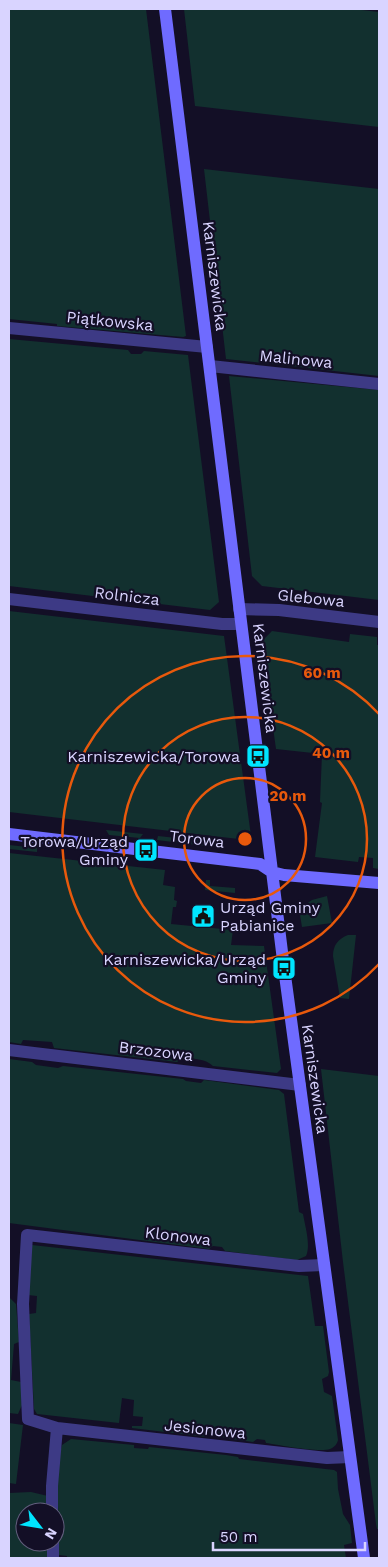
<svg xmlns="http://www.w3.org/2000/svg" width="388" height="1567" font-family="'Work Sans',sans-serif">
<rect width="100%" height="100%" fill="#130f26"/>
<path fill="#12302f" d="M 9,9 L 146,9 L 186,336 L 183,337 L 57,326 L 57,324 L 9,319 Z
M 184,9 L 353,9 L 379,12 L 379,127 L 195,106 Z
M 204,169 L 379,189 L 379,376 L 226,359 Z
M 9,339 L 128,350 L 131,354 L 141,354 L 144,351 L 188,355 L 219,602 L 210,610 L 9,586 Z
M 229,376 L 379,390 L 379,600 L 262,586 L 252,576 Z
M 9,611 L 224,636 L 251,836 L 247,840 L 9,812 Z
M 272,631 L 349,642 L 350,634 L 377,637 L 377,645 L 379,645 L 379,869 L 373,868 L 373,858 L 359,857 L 358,862 L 315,857 L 322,803 L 320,802 L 322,754 L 276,749 L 261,642 Z
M 106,830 L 143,834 L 140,838 L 109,835 Z
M 158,836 L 205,841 L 205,846 L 157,840 Z
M 9,845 L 37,848 L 37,852 L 9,849 Z
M 9,853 L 165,870 L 163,885 L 175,887 L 174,900 L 177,901 L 176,907 L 173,907 L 171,924 L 233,930 L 231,945 L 264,946 L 281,1069 L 277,1073 L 213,1066 C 205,1058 193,1059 183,1058 L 177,1062 L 54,1048 L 52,1042 L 23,1040 L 21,1044 L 9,1042 Z
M 206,880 L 210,880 L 210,886 L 235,888 L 235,893 L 205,890 Z
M 327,896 L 332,923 L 302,927 L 299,909 L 312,900 Z
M 348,935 L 356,935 L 349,999 L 340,998 L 333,956 C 333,945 338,939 348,935 Z
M 9,1059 L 32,1062 L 36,1065 L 58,1068 L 63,1066 L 183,1079 L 186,1081 L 201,1083 L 204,1080 L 279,1090 L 284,1094 L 299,1212 L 303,1214 C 305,1226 311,1245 306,1256 L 297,1260 L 225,1251 L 222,1247 L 213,1246 L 209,1249 L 9,1223 Z
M 321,1069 L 379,1076 L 379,1529 L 377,1529 L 376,1524 L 343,1262 Z
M 32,1245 L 308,1276 L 315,1326 L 323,1326 L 329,1372 L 328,1376 L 322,1379 L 324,1392 L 332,1396 L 338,1440 C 337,1444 335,1447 330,1449 C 320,1453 279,1445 266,1443 L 265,1440 L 257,1439 L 253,1442 L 224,1438 L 220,1434 L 209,1433 L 206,1437 L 132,1428 L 132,1426 L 142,1426 L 143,1417 L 133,1416 L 134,1400 L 122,1398 L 119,1423 L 37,1414 L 34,1409 L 29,1314 L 36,1313 L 37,1296 L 28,1295 Z
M 9,1297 L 16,1304 L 19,1342 L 14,1344 L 11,1380 L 21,1382 L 22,1405 L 18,1414 L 9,1413 Z
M 9,1423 L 23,1425 L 16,1484 L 9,1483 Z
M 71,1439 L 134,1445 L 134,1448 L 148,1449 L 149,1447 L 226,1455 L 238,1457 L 239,1459 L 334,1470 L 337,1472 L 338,1489 L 343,1514 L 350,1525 L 352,1543 L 344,1545 L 346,1558 L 67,1558 L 67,1556 L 59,1555 L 58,1506 L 57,1502 L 59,1456 L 62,1445 Z
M 31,1492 L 48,1496 L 49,1512 L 25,1512 L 25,1542 L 49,1542 L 50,1558 L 9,1558 L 9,1493 Z"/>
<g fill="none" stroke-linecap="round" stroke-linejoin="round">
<path stroke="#3d3a85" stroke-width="12" d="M 9,328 L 207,347
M 210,366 L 379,384
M 9,599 L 222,624 L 241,624
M 239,609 L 279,610 L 379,622
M 9,1050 L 300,1085
M 57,1428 L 327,1458 L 350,1457
M 52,1512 L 52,1486 L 57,1428 L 28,1419 L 23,1304 L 27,1235 L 299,1266 L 324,1265
M 53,1542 L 53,1558"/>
<path stroke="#6f6bff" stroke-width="12" d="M 165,9 L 284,968 L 364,1558
M 9,834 L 260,864 L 272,872 L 284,875 L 379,883"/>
</g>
<g fill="none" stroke="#e8590c" stroke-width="2.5">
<circle cx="245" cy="839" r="61"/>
<circle cx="245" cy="839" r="122"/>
<path d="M379 964A183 183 0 1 1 379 714"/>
</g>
<defs>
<g id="bus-square" transform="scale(1.25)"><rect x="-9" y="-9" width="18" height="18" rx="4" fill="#00e5ff" stroke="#130f26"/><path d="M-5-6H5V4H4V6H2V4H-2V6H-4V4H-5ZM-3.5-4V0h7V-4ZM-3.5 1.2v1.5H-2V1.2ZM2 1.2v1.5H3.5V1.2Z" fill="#111"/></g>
<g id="civic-square" transform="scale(1.25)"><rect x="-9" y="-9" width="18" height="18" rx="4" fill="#00e5ff" stroke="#130f26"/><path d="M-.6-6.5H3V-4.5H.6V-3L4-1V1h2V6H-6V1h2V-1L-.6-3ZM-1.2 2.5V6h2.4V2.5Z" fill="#111"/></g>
</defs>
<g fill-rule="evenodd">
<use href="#bus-square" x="258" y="756"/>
<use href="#bus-square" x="146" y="850"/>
<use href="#civic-square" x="203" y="916"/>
<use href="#bus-square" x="284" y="968"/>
</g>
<g text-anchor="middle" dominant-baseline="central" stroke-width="4.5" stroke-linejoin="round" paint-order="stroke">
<g font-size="16" fill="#d9d4ff" stroke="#130f26">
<text transform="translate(215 276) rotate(83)">Karniszewicka</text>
<text transform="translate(110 321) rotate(6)">Piątkowska</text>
<text transform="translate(296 359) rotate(6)">Malinowa</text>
<text transform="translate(127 596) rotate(7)">Rolnicza</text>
<text transform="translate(311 598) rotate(6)">Glebowa</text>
<text transform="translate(265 678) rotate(83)">Karniszewicka</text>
<text transform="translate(197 839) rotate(7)">Torowa</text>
<text transform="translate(156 1051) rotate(7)">Brzozowa</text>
<text transform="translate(315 1079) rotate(82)">Karniszewicka</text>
<text transform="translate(178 1236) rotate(7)">Klonowa</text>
<text transform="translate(205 1429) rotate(6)">Jesionowa</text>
</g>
<g font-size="16" fill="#d9d4ff" stroke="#130f26" text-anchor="end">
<text x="240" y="756">Karniszewicka/Torowa</text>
<text x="128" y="841">Torowa/Urząd<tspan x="128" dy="18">Gminy</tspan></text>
<text x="220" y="907" text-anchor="start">Urząd Gminy<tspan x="220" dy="18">Pabianice</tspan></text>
<text x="266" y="959">Karniszewicka/Urząd<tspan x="266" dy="18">Gminy</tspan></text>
</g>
</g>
<circle cx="245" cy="839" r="8" fill="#e8590c" stroke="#130f26" stroke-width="2.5"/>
<g font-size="15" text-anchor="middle" font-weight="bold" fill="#e8590c" stroke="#130f26" stroke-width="4.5" stroke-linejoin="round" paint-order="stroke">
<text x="322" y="678">60 m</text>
<text x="331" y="758">40 m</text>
<text x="288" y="801">20 m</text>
</g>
<rect width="388" height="1567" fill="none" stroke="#d9d4ff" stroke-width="20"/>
<g transform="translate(40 1527) rotate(121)"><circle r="24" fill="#130f26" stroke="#625e7d"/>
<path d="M0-4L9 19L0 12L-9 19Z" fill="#00e5ff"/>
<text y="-8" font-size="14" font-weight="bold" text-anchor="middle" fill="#d9d4ff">N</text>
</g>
<path d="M213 1542v8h152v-8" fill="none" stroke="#d9d4ff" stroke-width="2.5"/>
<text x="220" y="1542" font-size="15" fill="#d9d4ff" stroke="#130f26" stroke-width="4" paint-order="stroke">50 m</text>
</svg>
